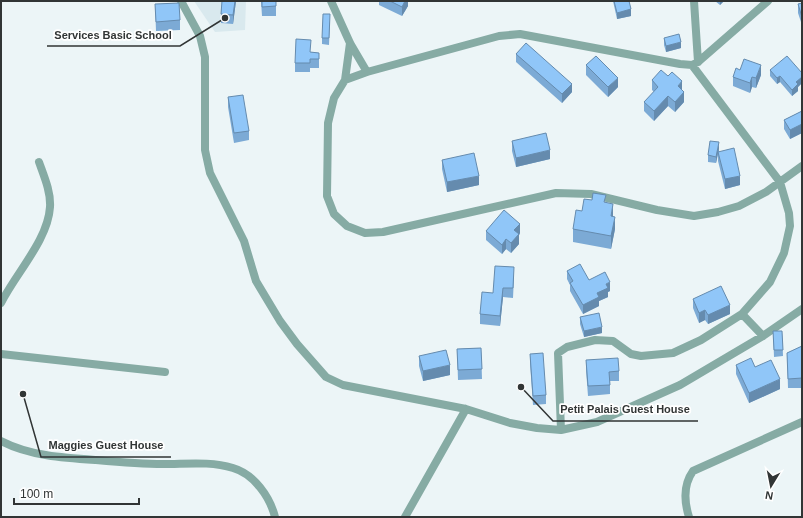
<svg xmlns="http://www.w3.org/2000/svg" width="803" height="518" font-family="Arial,sans-serif">
<rect width="100%" height="100%" fill="#ecf5f7"/>
<path fill="#d9e9ee" d="M 194,1 L 246,1 L 245,30 L 215,32 Z"/>
<g fill="none" stroke-linecap="round" stroke-linejoin="round">
<path stroke="#86aba4" stroke-width="8" d="M 181,1 L 200,36 L 205,57 L 205,150 L 210,173 L 244,241 L 256,281 L 280,321 L 297,344 L 326,377 L 343,385 L 466,409 L 510,423 L 537,428 L 561,430 L 597,422 L 680,385 L 763,336 L 802,309
M 331,1 L 350,43 L 367,72
M 694,1 L 698,62
M 350,43 L 345,80 L 334,98 L 328,123 L 327,196 L 334,214 L 347,226 L 365,233 L 383,232 L 556,193 L 591,194 L 657,210 L 694,216 L 718,212 L 739,206 L 766,192 L 802,166
M 345,80 L 367,72 L 499,36 L 520,34 L 680,64 L 692,65 L 698,62 L 768,1
M 1,303 C 16,273 48,240 50,207 C 51,192 44,176 39,162
M 742,314 L 763,336
M 1,354 L 165,372
M 561,430 L 558,353 L 567,347 L 595,340 L 613,341 L 631,354 L 641,356 L 673,353 L 701,340 L 742,314 L 770,282 L 784,253 L 790,226 L 789,213 L 780,182 L 692,65
M 1,441 C 30,456 64,458 96,460 C 118,462 141,464 163,464 C 187,464 210,461 233,468 C 254,474 270,497 275,517
M 405,517 L 466,409
M 689,517 C 684,501 683,485 693,471 L 802,422"/>
</g>
<path fill="#7caad5" d="M 222,1 L 236,1 L 233,24 L 221,23 L 221,14 Z
M 261,1 L 276,1 L 276,16 L 262,16 Z
M 379,1 L 408,1 L 408,6 L 402,16 L 379,5 Z
M 613,1 L 629,1 L 631,16 L 617,19 Z
M 715,1 L 724,1 L 720,5 Z
M 802,3 L 802,25 L 798,13 L 798,4 Z
M 155,4 L 180,20 L 180,30 L 156,31 Z
M 330,21 L 329,45 L 322,44 L 322,38 Z
M 664,38 L 681,48 L 666,52 L 664,45 Z
M 311,52 L 319,53 L 319,68 L 310,68 L 310,72 L 295,72 L 295,63 Z
M 516,54 L 572,92 L 562,103 L 516,62 Z
M 586,65 L 618,87 L 608,97 L 586,75 Z
M 740,70 L 761,75 L 756,88 L 752,87 L 750,93 L 733,86 L 733,77 Z
M 770,70 L 802,73 L 802,83 L 798,87 L 798,91 L 792,96 L 780,82 L 777,84 L 770,76 Z
M 652,80 L 682,90 L 684,102 L 675,112 L 668,106 L 654,121 L 644,111 L 644,102 L 654,92 L 652,90 Z
M 228,97 L 249,131 L 249,140 L 234,143 L 228,107 Z
M 802,111 L 802,133 L 790,139 L 784,129 L 784,120 Z
M 512,141 L 550,159 L 516,167 L 512,151 Z
M 719,149 L 719,151 L 740,185 L 725,189 L 718,161 L 718,155 L 716,163 L 708,162 L 708,155 Z
M 442,160 L 479,185 L 447,192 L 442,169 Z
M 606,202 L 613,216 L 615,229 L 611,249 L 573,242 L 573,229 L 582,211 Z
M 486,231 L 520,233 L 519,235 L 519,244 L 511,253 L 506,249 L 502,254 L 486,240 Z
M 567,271 L 589,280 L 610,291 L 608,292 L 608,297 L 599,301 L 599,306 L 583,314 L 570,291 L 570,285 L 567,279 Z
M 514,277 L 513,298 L 503,297 L 500,326 L 480,324 L 480,314 L 493,293 Z
M 693,299 L 730,314 L 708,324 L 705,320 L 699,323 L 693,308 Z
M 580,317 L 602,333 L 584,337 L 580,324 Z
M 773,331 L 782,331 L 783,356 L 774,357 Z
M 802,346 L 802,388 L 788,388 L 787,353 Z
M 481,348 L 482,379 L 458,380 L 457,349 Z
M 530,354 L 546,395 L 546,404 L 533,405 L 530,363 Z
M 419,356 L 450,375 L 423,381 L 419,366 Z
M 586,360 L 619,371 L 619,381 L 610,381 L 610,394 L 588,396 L 586,370 Z
M 736,365 L 780,389 L 749,403 L 736,374 Z"/>
<path fill="#658bae" d="M 235,1 L 236,1 L 233,24 L 233,15 Z
M 405,1 L 408,1 L 408,6 L 402,16 L 402,7 Z
M 720,1 L 724,1 L 720,5 Z
M 631,9 L 631,16 L 617,19 L 617,13 Z
M 681,42 L 681,48 L 666,52 L 666,46 Z
M 761,65 L 761,75 L 756,88 L 756,78 Z
M 780,76 L 780,82 L 777,84 L 777,78 Z
M 752,77 L 752,87 L 750,93 L 750,83 Z
M 802,77 L 802,83 L 798,87 L 798,91 L 792,96 L 792,90 L 796,82 Z
M 618,78 L 618,87 L 608,97 L 608,87 Z
M 682,81 L 682,91 L 678,86 Z
M 572,84 L 572,92 L 562,103 L 562,94 Z
M 684,92 L 684,102 L 675,112 L 675,102 Z
M 668,96 L 668,106 L 654,121 L 654,111 Z
M 802,124 L 802,133 L 790,139 L 790,130 Z
M 719,142 L 719,149 L 718,153 L 718,152 L 716,163 L 716,157 Z
M 550,150 L 550,159 L 516,167 L 516,158 Z
M 479,176 L 479,185 L 447,192 L 447,182 Z
M 740,176 L 740,185 L 725,189 L 725,179 Z
M 613,204 L 613,216 L 611,216 Z
M 615,217 L 615,229 L 611,249 L 611,236 Z
M 520,224 L 520,233 L 519,235 L 519,244 L 511,253 L 511,243 L 514,230 Z
M 506,239 L 506,249 L 502,254 L 502,245 Z
M 610,282 L 610,291 L 608,292 L 608,297 L 599,301 L 599,306 L 583,314 L 583,305 L 606,284 Z
M 503,288 L 503,297 L 500,326 L 500,316 Z
M 730,305 L 730,314 L 708,324 L 708,315 Z
M 705,310 L 705,320 L 699,323 L 699,313 Z
M 602,327 L 602,333 L 584,337 L 584,331 Z
M 450,365 L 450,375 L 423,381 L 423,371 Z
M 780,379 L 780,389 L 749,403 L 749,393 Z"/>
<path fill="#90c6f8" stroke="#658bae" d="M 222,1 L 235,1 L 233,15 L 221,14 Z
M 262,1 L 276,1 L 276,6 L 262,7 Z
M 390,1 L 405,1 L 402,7 Z
M 614,1 L 629,1 L 631,9 L 617,13 Z
M 179,3 L 180,20 L 156,22 L 155,4 Z
M 802,3 L 802,17 L 798,4 Z
M 323,14 L 330,14 L 329,38 L 322,38 Z
M 679,34 L 681,42 L 666,46 L 664,38 Z
M 296,39 L 311,40 L 310,52 L 319,53 L 319,59 L 310,59 L 310,63 L 295,63 Z
M 526,43 L 572,84 L 562,94 L 516,54 Z
M 596,56 L 618,78 L 608,87 L 586,65 Z
M 787,56 L 802,73 L 802,77 L 796,82 L 798,84 L 792,90 L 780,76 L 777,78 L 770,70 Z
M 744,59 L 761,65 L 756,78 L 752,77 L 750,83 L 733,77 L 736,68 L 740,70 Z
M 661,70 L 668,76 L 672,72 L 682,81 L 678,86 L 684,92 L 675,102 L 668,96 L 654,111 L 644,102 L 658,87 L 652,80 Z
M 243,95 L 249,131 L 234,133 L 228,97 Z
M 802,111 L 802,124 L 790,130 L 784,120 Z
M 546,133 L 550,150 L 516,158 L 512,141 Z
M 710,141 L 719,142 L 716,157 L 708,155 Z
M 734,148 L 740,176 L 725,179 L 718,152 Z
M 474,153 L 479,176 L 447,182 L 442,160 Z
M 593,193 L 606,195 L 604,202 L 613,204 L 611,216 L 615,217 L 611,236 L 573,229 L 576,210 L 582,211 L 584,199 L 592,200 Z
M 504,210 L 520,224 L 514,230 L 519,234 L 511,243 L 506,239 L 502,245 L 486,231 Z
M 580,264 L 589,280 L 605,272 L 610,282 L 606,284 L 608,288 L 597,293 L 599,297 L 583,305 L 570,283 L 573,281 L 567,271 Z
M 495,266 L 514,267 L 513,288 L 503,288 L 500,316 L 480,314 L 482,292 L 493,293 Z
M 721,286 L 730,305 L 708,315 L 705,310 L 699,313 L 693,299 Z
M 599,313 L 602,327 L 584,331 L 580,317 Z
M 773,331 L 782,331 L 783,350 L 774,350 Z
M 802,346 L 802,378 L 788,379 L 787,353 Z
M 481,348 L 482,369 L 458,370 L 457,349 Z
M 446,350 L 450,365 L 423,371 L 419,356 Z
M 543,353 L 546,395 L 533,396 L 530,354 Z
M 618,358 L 619,371 L 609,372 L 610,385 L 588,386 L 586,360 Z
M 751,358 L 755,367 L 771,360 L 780,379 L 749,393 L 736,365 Z"/>
<path fill="none" stroke="#313535" stroke-width="1.5" d="M225 18L180 46H47M521 387L553 421H698M23 394L41 457H171"/>
<g fill="#313535" stroke="#fff" stroke-width="1.5">
<circle cx="225" cy="18" r="4"/>
<circle cx="521" cy="387" r="4"/>
<circle cx="23" cy="394" r="4"/>
</g>
<g font-size="11" text-anchor="middle" font-weight="bold" fill="#313535" stroke="#fff" stroke-width="3.5" stroke-linejoin="round" paint-order="stroke">
<text x="113" y="39">Services Basic School</text>
<text x="625" y="413">Petit Palais Guest House</text>
<text x="106" y="449">Maggies Guest House</text>
</g>
<rect width="803" height="518" fill="none" stroke="#313535" stroke-width="4"/>
<g transform="translate(771 486) rotate(190)" stroke="#ffffff" stroke-width="3" paint-order="stroke">
<path d="M0-3L7 15L0 10L-7 15Z" fill="#313535"/>
<text y="-6" font-size="11" font-weight="bold" text-anchor="middle" fill="#313535">N</text>
</g>
<path d="M14 498v6h125v-6" fill="none" stroke="#313535" stroke-width="2"/>
<text x="20" y="498" font-size="12" fill="#313535" stroke="#ffffff" stroke-width="3" paint-order="stroke">100 m</text>
</svg>
